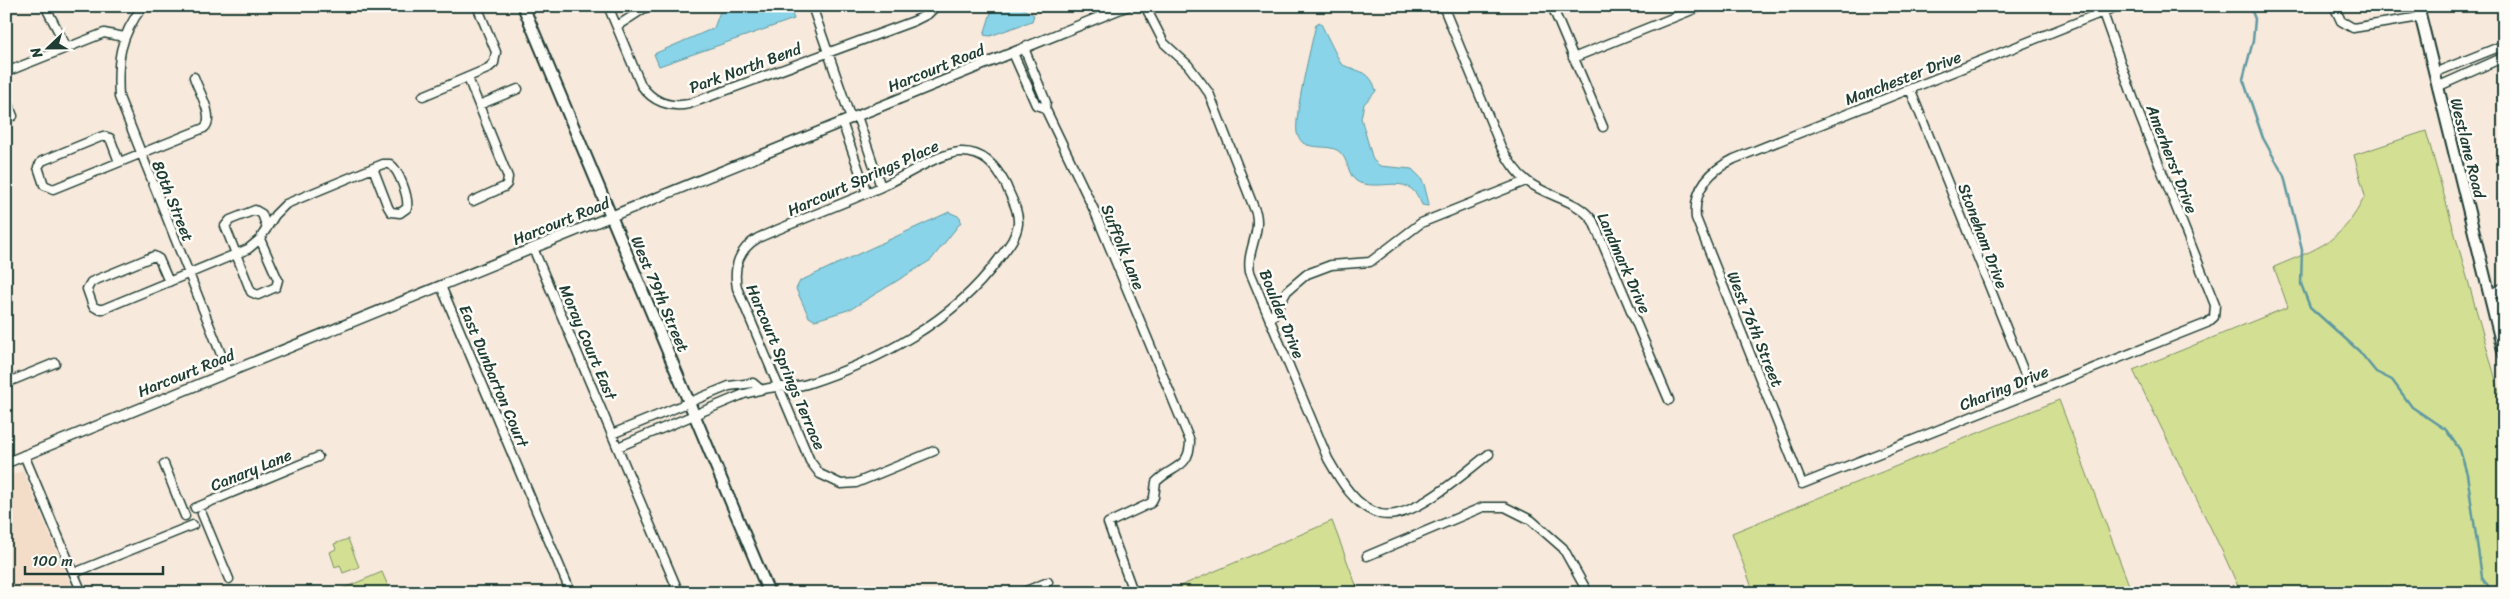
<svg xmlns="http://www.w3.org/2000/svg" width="2510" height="599" font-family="Sriracha,sans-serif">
<rect width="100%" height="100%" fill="#f7e9db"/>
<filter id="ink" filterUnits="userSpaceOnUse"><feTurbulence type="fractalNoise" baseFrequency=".02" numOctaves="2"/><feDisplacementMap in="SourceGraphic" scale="10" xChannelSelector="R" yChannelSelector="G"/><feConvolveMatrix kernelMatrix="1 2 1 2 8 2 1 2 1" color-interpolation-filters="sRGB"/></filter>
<g filter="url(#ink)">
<path fill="#f3dcc8" d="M 23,471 L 74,593 L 6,593 L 6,477 Z"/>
<path fill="#d3e093" stroke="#798e64" d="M 2426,131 L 2504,409 L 2504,593 L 2241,593 L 2224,555 L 2133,370 L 2288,307 L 2274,267 C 2319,248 2342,242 2365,196 L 2354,155 Z
M 2059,400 L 2132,593 L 1754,593 L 1732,533 Z
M 1332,521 L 1359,593 L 1164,593 Z
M 348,539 L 359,567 L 343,573 L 340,565 L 335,567 L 330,552 L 336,549 L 334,544 Z
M 382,572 L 391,593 L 338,593 L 337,591 Z"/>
<path fill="#89d4e9" stroke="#5f98a1" d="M 722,6 L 756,6 L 762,13 L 781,6 L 789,6 L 794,19 L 659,66 L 654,54 L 714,28 Z
M 993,6 L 1018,6 L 1034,15 L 1032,21 L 990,36 L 984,35 Z
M 1320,22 L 1341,64 C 1359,73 1370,69 1376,91 L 1364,104 L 1361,118 L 1373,160 L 1380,166 L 1412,169 L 1420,177 L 1424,184 L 1429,204 L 1428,206 L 1422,205 C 1409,171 1386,191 1360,183 C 1346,178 1350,157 1337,150 C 1327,145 1313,149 1303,143 C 1301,141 1298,137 1297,133 C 1294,115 1311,47 1316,24 Z
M 949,212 L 960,217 L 961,222 L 931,260 L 851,309 L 819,319 L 814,320 L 809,317 L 796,289 L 800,281 Z"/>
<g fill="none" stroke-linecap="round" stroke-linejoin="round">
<path stroke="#5f98a1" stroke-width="2.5" d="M 2250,6 L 2255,19 L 2253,41 L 2243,79 L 2263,138 L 2284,176 L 2302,250 L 2301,284 L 2310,307 L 2359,351 L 2376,372 L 2392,380 L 2412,407 L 2446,430 L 2460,450 L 2467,474 L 2482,577 L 2493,593"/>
<g stroke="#1f3d34" stroke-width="11">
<path id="minor" d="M 45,6 L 67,48
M 143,6 C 119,37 117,61 119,97 L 228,372
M 608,6 L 641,85 C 653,102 670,108 689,104 L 914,21 L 928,14 L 936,6
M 812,6 L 851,119
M 1145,6 L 1164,43 L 1188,65 L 1209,93 L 1256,213 C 1261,234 1246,251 1250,272 L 1328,459 C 1340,480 1355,507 1380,514 C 1412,522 1465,472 1489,454
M 1443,6 L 1501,147 C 1508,159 1515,172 1527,181 C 1548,198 1576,198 1593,221 L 1669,400
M 1552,6 L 1603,127
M 2334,6 L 2341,21 L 2353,28 L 2420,17
M 2103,13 L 2139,114 L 2215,305 L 2214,317 L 2207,323 L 1802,484 L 1696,218 C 1693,189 1709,171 1734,159 L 2118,6
M 617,26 L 648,6
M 1024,48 L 1046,102 L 1045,108
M 1013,53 L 1036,105 L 1045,108 L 1095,212 L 1190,441 C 1190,469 1171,466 1156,482 L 1154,497 L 1151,503 L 1108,523 L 1131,586
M 1573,58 L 1702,6
M 6,72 L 104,33 L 124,37
M 2434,73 L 2504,45
M 468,78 L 508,177 L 507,184 L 504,187 L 473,201
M 2437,87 L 2504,57
M 1910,89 L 2032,392
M 423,96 L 487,69 L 494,63 L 496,52 L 477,6
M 6,99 L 13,116
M 479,105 L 518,89
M 857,116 L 881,187
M 842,122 L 867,193
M 119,162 L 110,138 L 103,136 L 42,161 L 38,167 L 44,185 L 53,189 L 204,128 C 216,118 198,90 194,77
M 383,164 L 390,164 C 399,170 409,197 407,208 L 400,213 L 391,212 L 388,207 L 373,168 Z
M 260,239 L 278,280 L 276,287 L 258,295 L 251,292 L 225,226 L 230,220 L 255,210 L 262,214 L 267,228
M 533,248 L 679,593
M 169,282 L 159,259 L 154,256 L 91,282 L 87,289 L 93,306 L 98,309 L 103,309 L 248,249 L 260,239 L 275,215 L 286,204 L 373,168
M 441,286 L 571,593
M 2489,295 L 2504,287
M 2492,306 L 2504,300
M 1270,321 L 1287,291 L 1307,274 L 1331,265 L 1370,262 L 1421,223 L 1526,181
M 6,383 L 55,363
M 612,434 L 729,386 L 753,383 L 760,389
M 618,447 L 744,394 C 755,391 766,388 777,387 C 788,387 797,387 807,384 C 878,361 953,322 998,260 C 1006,249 1016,239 1018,224 C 1019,210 1011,198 1006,185 C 996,166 983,151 960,152 C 939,153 902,178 881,187 C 840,205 799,220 758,238 C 739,249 733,267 737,288 L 810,461 L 820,474 L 841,484 L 856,483 L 934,451
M 24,455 L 82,593
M 164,464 L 185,516
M 195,508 L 318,457
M 202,514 L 229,579
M 1367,556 L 1483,507 L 1505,507 L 1531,520 L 1563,548 L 1588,593
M 74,573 L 193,525
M 1021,593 L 1048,582"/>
</g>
<g stroke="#1f3d34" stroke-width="12">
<path id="tertiary" d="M 6,463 L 1127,6"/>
</g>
<g stroke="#1f3d34" stroke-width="14">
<path id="secondary" d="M 523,6 L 769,593
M 2418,6 L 2504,354"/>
</g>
<use href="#minor" stroke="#fdfcf7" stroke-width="8"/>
<use href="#tertiary" stroke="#fdfcf7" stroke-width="9"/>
<use href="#secondary" stroke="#fdfcf7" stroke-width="10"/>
</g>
</g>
<g text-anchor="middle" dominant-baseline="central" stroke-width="5" stroke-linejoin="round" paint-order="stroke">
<g font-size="16" fill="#1f3d34" stroke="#fdfcf7">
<text transform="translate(745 68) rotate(-20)">Park North Bend</text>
<text transform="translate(936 68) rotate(-22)">Harcourt Road</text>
<text transform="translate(1903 78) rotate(-21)">Manchester Drive</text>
<text transform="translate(2468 148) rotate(76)">Westlane Road</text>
<text transform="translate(2172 159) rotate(69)">Amerherst Drive</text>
<text transform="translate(863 178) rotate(-24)">Harcourt Springs Place</text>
<text transform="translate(173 201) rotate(68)">80th Street</text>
<text transform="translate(561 221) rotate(-22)">Harcourt Road</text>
<text transform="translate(1983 236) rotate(69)">Stoneham Drive</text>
<text transform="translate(1123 247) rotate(68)">Suffolk Lane</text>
<text transform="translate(1624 263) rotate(66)">Landmark Drive</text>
<text transform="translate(660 294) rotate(67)">West 79th Street</text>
<text transform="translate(1282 314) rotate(68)">Boulder Drive</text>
<text transform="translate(1755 329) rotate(68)">West 76th Street</text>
<text transform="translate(588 342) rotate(67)">Moray Court East</text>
<text transform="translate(786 367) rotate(67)">Harcourt Springs Terrace</text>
<text transform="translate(186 373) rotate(-22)">Harcourt Road</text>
<text transform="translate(494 376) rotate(67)">East Dunbarton Court</text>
<text transform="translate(2004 388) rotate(-22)">Charing Drive</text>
<text transform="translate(251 470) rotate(-22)">Canary Lane</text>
</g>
</g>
<rect width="2510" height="599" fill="none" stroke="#fdfcf7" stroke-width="25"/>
<rect x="12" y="12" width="2485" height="574" fill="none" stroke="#1f3d34" stroke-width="2" filter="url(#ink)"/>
<g transform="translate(48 48) rotate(248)" stroke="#fdfcf7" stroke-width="4" paint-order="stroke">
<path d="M0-4L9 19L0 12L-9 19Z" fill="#1f3d34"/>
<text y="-8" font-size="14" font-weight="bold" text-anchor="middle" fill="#1f3d34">N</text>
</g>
<path d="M25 566v8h138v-8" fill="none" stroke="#1f3d34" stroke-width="2.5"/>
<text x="32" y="566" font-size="15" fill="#1f3d34" stroke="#fdfcf7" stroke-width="4" paint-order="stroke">100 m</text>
</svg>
